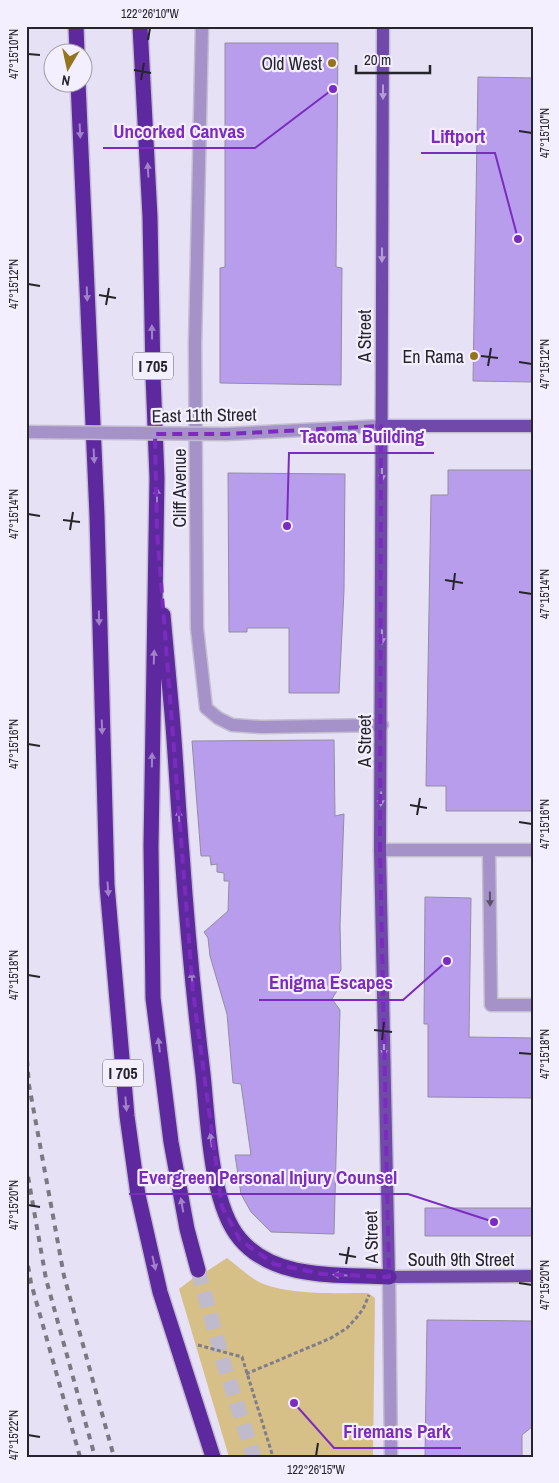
<svg xmlns="http://www.w3.org/2000/svg" width="559" height="1483" font-family="'Archivo Narrow',sans-serif">
<rect width="100%" height="100%" fill="#e6e1f4"/>
<path fill="#d7bf88" d="M 227,1258 C 236,1265 245,1273 254,1279 C 279,1296 339,1293 368,1293 L 375,1298 L 373,1457 L 229,1457 L 179,1289 L 205,1269 L 207,1271 Z"/>
<path fill="#b89ded" stroke="#928d9f" d="M 225,43 L 338,43 L 336,267 L 342,268 L 341,385 L 220,383 L 220,268 L 225,267 Z
M 478,77 L 533,78 L 533,382 L 473,381 Z
M 448,470 L 533,470 L 533,811 L 446,811 L 446,786 L 426,786 L 431,495 L 448,495 Z
M 228,473 L 345,474 L 344,591 L 339,693 L 289,693 L 289,628 L 247,628 L 247,632 L 229,632 Z
M 334,740 L 335,816 L 344,814 L 340,925 L 341,970 L 333,983 L 338,989 L 332,999 L 340,1010 L 334,1234 L 271,1232 L 251,1212 L 241,1194 L 235,1155 L 251,1155 L 241,1084 L 233,1083 L 227,1014 L 210,956 L 208,938 L 204,932 L 228,911 L 229,881 L 224,881 L 224,873 L 217,872 L 217,864 L 211,865 L 210,856 L 201,856 L 192,741 Z
M 425,897 L 471,898 L 469,1037 L 533,1038 L 533,1098 L 428,1097 L 428,1024 L 424,1024 Z
M 425,1208 L 533,1208 L 533,1236 L 425,1236 Z
M 427,1320 L 533,1321 L 533,1426 L 522,1435 L 522,1457 L 425,1457 Z"/>
<g fill="none" stroke-linecap="round" stroke-linejoin="round">
<path stroke="#c0bbcc" stroke-width="15" stroke-dasharray="15 8" stroke-linecap="butt" d="M 198,1270 L 223,1361 L 254,1457"/>
<g stroke="#c4bfd0" stroke-width="15">
<path id="minor" d="M 202,26 L 195,345 L 197,628 L 206,708 L 218,718 L 232,725 L 261,727 L 382,725
M 226,434 L 381,426
M 380,850 L 533,850
M 489,850 L 491,1005 L 533,1005
M 389,1277 L 391,1457"/>
</g>
<g stroke="#c4bfd0" stroke-width="15">
<path id="major" d="M 383,26 L 380,850 L 389,1277 L 533,1276
M 381,426 L 533,426"/>
</g>
<g stroke="#c4bfd0" stroke-width="18">
<path id="highway" d="M 76,26 L 77,52
M 140,26 L 150,217 L 153,375 L 157,478 L 151,846 L 153,998 L 171,1142 L 187,1229 L 198,1270
M 78,82 L 97,516 L 107,885 L 127,1116 L 138,1195 L 160,1292 L 213,1457
M 163,615 C 166,648 169,681 172,714 C 176,760 178,807 182,853 C 187,927 194,1001 203,1074 C 208,1120 210,1204 240,1239 C 275,1281 340,1274 389,1277"/>
</g>
<path stroke="#807d8a" stroke-width="3" stroke-dasharray="4 2.5" stroke-linecap="butt" d="M 198,1345 L 242,1357 L 273,1457
M 246,1374 L 331,1338 L 347,1328 L 357,1317 L 363,1309 L 369,1295"/>
<use href="#minor" stroke="#a492c8" stroke-width="12"/>
<use href="#major" stroke="#7049aa" stroke-width="12"/>
<use href="#highway" stroke="#5e299e" stroke-width="15"/>
<path stroke="#7b7884" stroke-width="4" stroke-dasharray="6 6" stroke-linecap="butt" d="M 26,1048 L 29,1085 L 64,1276 L 114,1457
M 26,1165 L 46,1279 L 95,1457
M 26,1254 L 31,1283 L 80,1457"/>
<g stroke="#c4bfd0" stroke-width="15" stroke-linecap="butt">
<path id="minor-bridge" d="M 26,432 L 226,434"/>
</g>
<use href="#minor-bridge" stroke="#a492c8" stroke-width="12"/>
</g>
<defs><path id="oneway-solid" d="M-6-.8H1V-3.2L6.5 0L1 3.2V.8H-6Z" transform="scale(1.25)"/></defs>
<g fill="#b29cd4">
<use href="#oneway-solid" transform="translate(383 92) rotate(90)"/>
<use href="#oneway-solid" transform="translate(382 255) rotate(90)"/>
<use href="#oneway-solid" transform="translate(382 474) rotate(90)"/>
<use href="#oneway-solid" transform="translate(382 637) rotate(90)"/>
<use href="#oneway-solid" transform="translate(381 799) rotate(91)"/>
<use href="#oneway-solid" transform="translate(384 1049) rotate(89)"/>
</g>
<g fill="#a182c9">
<use href="#oneway-solid" transform="translate(80 131) rotate(87)"/>
<use href="#oneway-solid" transform="translate(148 170) rotate(-93)"/>
<use href="#oneway-solid" transform="translate(87 294) rotate(88)"/>
<use href="#oneway-solid" transform="translate(152 332) rotate(-91)"/>
<use href="#oneway-solid" transform="translate(94 456) rotate(87)"/>
<use href="#oneway-solid" transform="translate(157 495) rotate(-90)"/>
<use href="#oneway-solid" transform="translate(99 618) rotate(89)"/>
<use href="#oneway-solid" transform="translate(154 657) rotate(-88)"/>
<use href="#oneway-solid" transform="translate(102 727) rotate(88)"/>
<use href="#oneway-solid" transform="translate(152 760) rotate(-89)"/>
<use href="#oneway-solid" transform="translate(179 817) rotate(-94)"/>
<use href="#oneway-solid" transform="translate(108 889) rotate(86)"/>
<use href="#oneway-solid" transform="translate(192 979) rotate(-95)"/>
<use href="#oneway-solid" transform="translate(159 1045) rotate(-97)"/>
<use href="#oneway-solid" transform="translate(126 1104) rotate(85)"/>
<use href="#oneway-solid" transform="translate(211 1140) rotate(-97)"/>
<use href="#oneway-solid" transform="translate(182 1205) rotate(-100)"/>
<use href="#oneway-solid" transform="translate(154 1263) rotate(77)"/>
<use href="#oneway-solid" transform="translate(340 1275) rotate(-177)"/>
</g>
<use fill="#59516a" href="#oneway-solid" transform="translate(490 899) rotate(89)"/>
<path fill="none" stroke="#7b2cbf" stroke-width="4" stroke-dasharray="10 6" stroke-linejoin="round" d="M 381,426 L 380,850 L 389,1277 L 322,1274 L 274,1264 L 240,1240 L 222,1207 L 193,992 L 157,531 L 155,434 L 226,434 Z"/>
<path fill="none" stroke="#27252c" stroke-width="2" d="M 148,40 L 150,28M 28,54 L 40,55M 134,70 L 151,73M 141,80 L 144,63M 519,131 L 532,133M 28,284 L 40,286M 99,295 L 116,298M 106,305 L 109,288M 481,356 L 498,358M 519,362 L 532,364M 488,366 L 491,348M 28,514 L 40,516M 63,520 L 80,522M 70,530 L 73,512M 445,580 L 463,583M 453,590 L 455,573M 519,592 L 532,594M 28,744 L 40,746M 410,805 L 427,808M 417,815 L 420,798M 519,822 L 532,824M 28,975 L 40,977M 374,1030 L 392,1032M 382,1040 L 384,1022M 519,1053 L 532,1054M 28,1205 L 40,1207M 339,1254 L 356,1257M 346,1264 L 349,1247M 519,1283 L 532,1285M 28,1435 L 40,1437M 316,1456 L 318,1443"/>
<g fill="#94741c" stroke="#f3effe" stroke-width="2">
<circle cx="332" cy="63" r="5"/>
<circle cx="474" cy="356" r="5"/>
</g>
<g text-anchor="middle" dominant-baseline="central" stroke-width="4.5" stroke-linejoin="round" paint-order="stroke">
<g fill="#f3effe" stroke="#64626b" stroke-width="1">
<rect x="133" y="352.5" width="40" height="27" rx="4"/>
<rect x="103" y="1059.5" width="40" height="27" rx="4"/>
</g>
<g font-size="16" font-weight="bold" fill="#27252c">
<text x="153" y="366">I 705</text>
<text x="123" y="1073">I 705</text>
</g>
<g font-size="18" fill="#27252c" stroke="#f3effe" text-anchor="end">
<text x="322" y="63">Old West</text>
<text x="464" y="356">En Rama</text>
</g>
<g font-size="18" fill="#27252c" stroke="#f3effe">
<text transform="translate(364 336) rotate(-90)">A Street</text>
<text transform="translate(204 415) rotate(-1)">East 11th Street</text>
<text transform="translate(179 488) rotate(-90)">Cliff Avenue</text>
<text transform="translate(364 741) rotate(-90)">A Street</text>
<text transform="translate(371 1237) rotate(-91)">A Street</text>
<text x="461" y="1259">South 9th Street</text>
</g>
</g>
<path fill="none" stroke="#7b2cbf" stroke-width="2" d="M333 89L255 148H103M518 239L495 153H421M287 526L289 453H434M447 961L403 1000H259M494 1222L408 1194H129M294 1403L334 1448H461"/>
<g fill="#7b2cbf" stroke="#f3effe" stroke-width="2">
<circle cx="333" cy="89" r="5"/>
<circle cx="518" cy="239" r="5"/>
<circle cx="287" cy="526" r="5"/>
<circle cx="447" cy="961" r="5"/>
<circle cx="494" cy="1222" r="5"/>
<circle cx="294" cy="1403" r="5"/>
</g>
<g font-size="19" text-anchor="middle" font-weight="bold" fill="#7b2cbf" stroke="#f3effe" stroke-width="4.5" stroke-linejoin="round" paint-order="stroke">
<text x="179" y="138">Uncorked Canvas</text>
<text x="458" y="143">Liftport</text>
<text x="362" y="443">Tacoma Building</text>
<text x="331" y="989">Enigma Escapes</text>
<text x="268" y="1184">Evergreen Personal Injury Counsel</text>
<text x="397" y="1438">Firemans Park</text>
</g>
<rect width="559" height="1483" fill="none" stroke="#f3effe" stroke-width="55"/>
<g transform="translate(68 68) rotate(189)"><circle r="24" fill="#f3effe" stroke="#a19eaa"/>
<path d="M0-4L9 19L0 12L-9 19Z" fill="#94741c"/>
<text y="-8" font-size="14" font-weight="bold" text-anchor="middle" fill="#27252c">N</text>
</g>
<path d="M356 65v8h74v-8" fill="none" stroke="#27252c" stroke-width="2.5"/>
<text x="364" y="65" font-size="15" fill="#27252c" stroke="#f3effe" stroke-width="4" paint-order="stroke">20 m</text>
<rect x="28" y="28" width="504" height="1428" fill="none" stroke="#27252c" stroke-width="2"/>
<g font-size="12" text-anchor="middle" fill="#27252c">
<text x="150" y="18">122°26'10"W</text>
<text transform="translate(14 54) rotate(-90)" y="4">47°15'10"N</text>
<text transform="translate(545 133) rotate(-90)" y="4">47°15'10"N</text>
<text transform="translate(14 284) rotate(-90)" y="4">47°15'12"N</text>
<text transform="translate(545 364) rotate(-90)" y="4">47°15'12"N</text>
<text transform="translate(14 514) rotate(-90)" y="4">47°15'14"N</text>
<text transform="translate(545 594) rotate(-90)" y="4">47°15'14"N</text>
<text transform="translate(14 744) rotate(-90)" y="4">47°15'16"N</text>
<text transform="translate(545 824) rotate(-90)" y="4">47°15'16"N</text>
<text transform="translate(14 975) rotate(-90)" y="4">47°15'18"N</text>
<text transform="translate(545 1054) rotate(-90)" y="4">47°15'18"N</text>
<text transform="translate(14 1205) rotate(-90)" y="4">47°15'20"N</text>
<text transform="translate(545 1285) rotate(-90)" y="4">47°15'20"N</text>
<text transform="translate(14 1435) rotate(-90)" y="4">47°15'22"N</text>
<text x="316" y="1474">122°26'15"W</text>
</g>
</svg>
